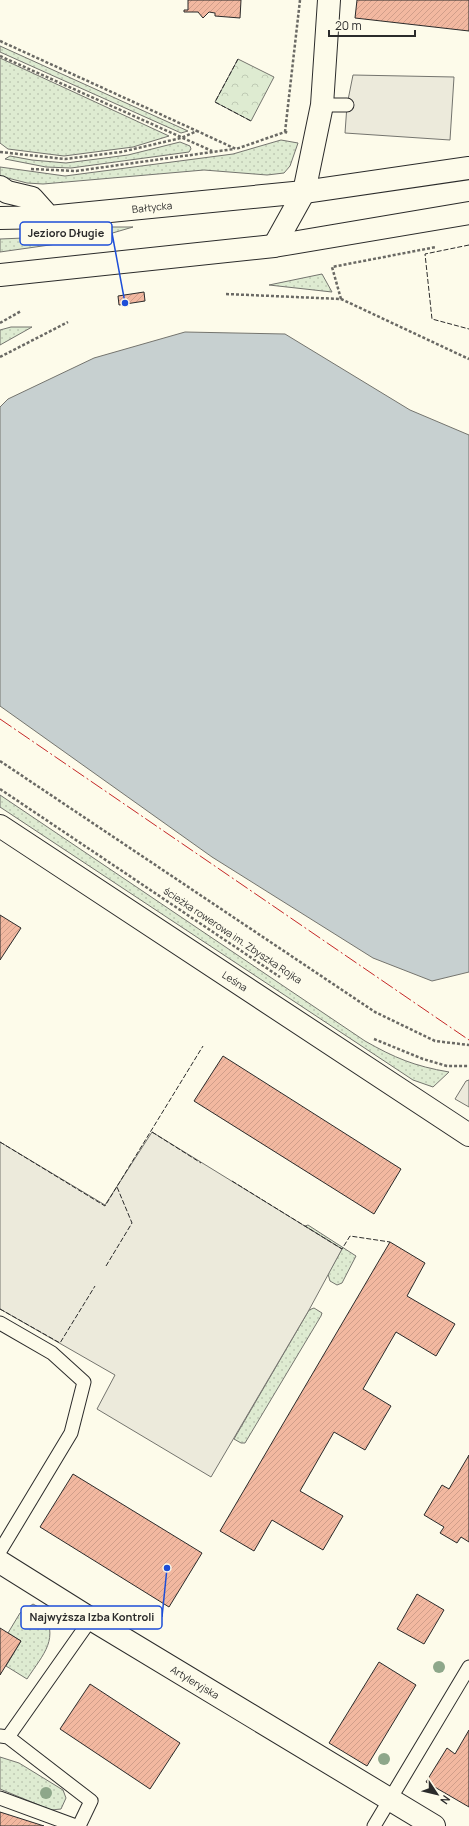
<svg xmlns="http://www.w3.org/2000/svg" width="469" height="1826" font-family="Manrope,sans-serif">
<defs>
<pattern id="grass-dots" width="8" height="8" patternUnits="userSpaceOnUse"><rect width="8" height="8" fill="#deebd1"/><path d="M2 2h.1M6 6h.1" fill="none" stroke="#bfcab4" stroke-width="1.8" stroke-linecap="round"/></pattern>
<pattern id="park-crowns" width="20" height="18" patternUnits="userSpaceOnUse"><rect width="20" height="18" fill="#deebd1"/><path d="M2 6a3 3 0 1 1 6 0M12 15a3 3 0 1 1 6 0" fill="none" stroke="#bfcab4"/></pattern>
<pattern id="building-hatch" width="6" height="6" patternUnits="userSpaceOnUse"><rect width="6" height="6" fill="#f2b8a0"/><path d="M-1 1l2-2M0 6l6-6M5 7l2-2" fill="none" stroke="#d09e8a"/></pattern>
</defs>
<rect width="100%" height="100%" fill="#fdfbea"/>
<path fill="url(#grass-dots)" stroke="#74746e" d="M 0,46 L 188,131 L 181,133 L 0,52 Z
M 0,58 L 169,136 L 133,147 L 64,156 L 8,149 L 0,143 Z
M 281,140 L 298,143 L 290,166 L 284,173 L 267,175 L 204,170 L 43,184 L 27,183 L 0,176 L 0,167 L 65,176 L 233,154 Z
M 180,142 L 190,146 L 191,149 L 189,152 L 71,168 L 46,167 L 5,159 L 10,156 L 32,160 L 66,163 L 128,155 Z
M 105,227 L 133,227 L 92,239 L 0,252 L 0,239 L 47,237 Z
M 322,274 L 332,292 L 269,285 Z
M 11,327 L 32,327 L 0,345 L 0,330 Z
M 0,795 L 365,1041 C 395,1058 414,1066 449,1072 L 433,1087 L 413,1080 L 0,807 Z
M 308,1225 L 356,1256 L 342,1283 L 337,1285 L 330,1281 L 328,1274 L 342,1249 L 305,1226 Z
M 314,1308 L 322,1313 L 321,1316 L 245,1443 L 241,1443 L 234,1439 L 309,1310 Z
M 33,1604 L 42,1609 C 60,1639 44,1653 27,1679 L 6,1666 L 21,1641 L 8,1633 L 20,1613 Z
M 0,1757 L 19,1763 L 63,1790 L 66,1798 L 61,1809 L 51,1810 L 0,1789 Z"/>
<path fill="url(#park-crowns)" stroke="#74746e" d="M 238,59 L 274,77 L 251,121 L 215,102 Z"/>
<path fill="#eceadb" stroke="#74746e" d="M 353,75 L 454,77 L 450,140 L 345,133 L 347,105 Z
M 469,1080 L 469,1107 L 455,1099 L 466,1081 Z
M 152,1132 L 342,1249 L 309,1310 L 211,1477 L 97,1409 L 115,1375 L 0,1309 L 0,1142 L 105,1205 Z"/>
<path fill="#c7d0d0" stroke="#74746e" d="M 185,332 L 285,334 L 410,410 L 469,435 L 469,972 L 432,981 L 373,958 L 212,857 L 0,706 L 0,407 L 8,399 L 94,358 Z"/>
<path fill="url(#building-hatch)" stroke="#2b2b2b" d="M 188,0 L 241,0 L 240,18 L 215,16 L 215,13 L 209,12 L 203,18 L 198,12 L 184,12 L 184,10 L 188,10 Z
M 357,0 L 469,0 L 469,31 L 355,18 Z
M 144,292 L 145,301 L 119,305 L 118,296 Z
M 0,915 L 21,928 L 0,960 Z
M 223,1056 L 401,1169 L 374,1214 L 194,1101 Z
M 390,1242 L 425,1263 L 407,1296 L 455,1324 L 436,1356 L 396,1332 L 363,1389 L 391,1406 L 365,1450 L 334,1432 L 300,1491 L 343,1516 L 323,1550 L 272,1520 L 254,1551 L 220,1531 Z
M 469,1455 L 469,1542 L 461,1537 L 457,1543 L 440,1533 L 444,1527 L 424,1515 L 442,1485 L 449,1489 Z
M 73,1474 L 202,1553 L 169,1607 L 40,1527 Z
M 417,1594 L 444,1610 L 424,1644 L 397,1629 Z
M 0,1628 L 21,1641 L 0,1675 Z
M 379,1662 L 416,1685 L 367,1766 L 329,1743 Z
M 90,1684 L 180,1743 L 150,1789 L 60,1729 Z
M 469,1730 L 469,1807 L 426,1782 L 447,1748 L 455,1754 Z
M 0,1812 L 44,1826 L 0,1826 Z"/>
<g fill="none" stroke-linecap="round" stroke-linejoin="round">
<g stroke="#2b2b2b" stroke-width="15">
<path id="service" d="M 322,105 L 347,105
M 0,1323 L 52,1353 L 84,1382 L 71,1433 L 0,1551
M 0,1736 L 8,1737 L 91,1619
M 8,1737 L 91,1801 L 79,1826
M 0,1798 L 76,1826
M 374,1826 L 469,1667"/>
</g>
<g stroke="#2b2b2b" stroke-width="24">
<path id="minor" d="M 274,246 L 304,192 L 322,105 L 329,0
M 0,826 L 469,1135
M 0,1562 L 91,1619 L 434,1826"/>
</g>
<g stroke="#2b2b2b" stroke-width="24">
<path id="secondary" d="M 0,187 L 7,192 L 32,198 L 49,217
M 0,218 L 49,217 L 304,192 L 469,168
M 0,275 L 274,246 L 469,213"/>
</g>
<path stroke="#6a6964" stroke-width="2.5" stroke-dasharray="3 2" stroke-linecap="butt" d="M 0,41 L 197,131
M 0,56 L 212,151
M 285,132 L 300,0
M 0,152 L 65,159 L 121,152 L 181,138 L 197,131 L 236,149 L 285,132 L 289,133
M 31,169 L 76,171 L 234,149
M 226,294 L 341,299 L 469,359
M 341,299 L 332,267 L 436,247
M 0,323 L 21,311
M 0,357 L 68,322
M 0,761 L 375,1012 L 435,1041 L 469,1045
M 0,789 L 280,977
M 374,1039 L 423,1059 L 447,1066 L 469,1066"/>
<use href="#service" stroke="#fdfbea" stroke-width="13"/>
<use href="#minor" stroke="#fdfbea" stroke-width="22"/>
<use href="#secondary" stroke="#fdfbea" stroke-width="22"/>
<path stroke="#2b2b2b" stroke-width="1" stroke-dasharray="5 2" stroke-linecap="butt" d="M 238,59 L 215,102 L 251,121
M 469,245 L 425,254 L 432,319 L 469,329
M 152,1132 L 201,1163
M 0,1142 L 105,1206 L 203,1046
M 232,1181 L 342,1249 L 350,1236 L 390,1242
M 106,1266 L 132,1223 L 117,1187
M 0,1309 L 60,1343 L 95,1286"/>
<path stroke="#c62828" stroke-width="1" stroke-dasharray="14 3 2 3" stroke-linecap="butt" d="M 0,719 L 469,1040"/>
</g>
<g fill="#8ea78a">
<circle cx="439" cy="1667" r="6"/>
<circle cx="384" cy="1759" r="6"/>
<circle cx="46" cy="1793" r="6"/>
</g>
<g text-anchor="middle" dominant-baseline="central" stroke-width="3" stroke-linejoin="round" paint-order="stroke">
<g font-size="10" fill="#2b2b2b" stroke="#fdfbea">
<text transform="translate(152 207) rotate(-6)">Bałtycka</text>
<text transform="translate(233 935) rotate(34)">ścieżka rowerowa im. Zbyszka Rojka</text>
<text transform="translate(235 981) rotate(33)">Leśna</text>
<text transform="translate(195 1682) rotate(31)">Artyleryjska</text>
</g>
</g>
<path fill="none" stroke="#1d4ed8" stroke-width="1.5" d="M125 303L112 233M167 1568L162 1617"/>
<g fill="#1d4ed8" stroke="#fdfbea" stroke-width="1.5">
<circle cx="125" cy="303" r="4"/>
<circle cx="167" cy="1568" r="4"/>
</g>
<g fill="#fdfbea" stroke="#1d4ed8" stroke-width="1.5">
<rect x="20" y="222" width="92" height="23" rx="4"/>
<rect x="21" y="1606" width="141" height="23" rx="4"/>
</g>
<g font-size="11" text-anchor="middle" font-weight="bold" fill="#2b2b2b">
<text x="66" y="237">Jezioro Długie</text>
<text x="92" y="1621">Najwyższa Izba Kontroli</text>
</g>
<g transform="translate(437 1794) rotate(125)" stroke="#fdfbea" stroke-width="3" paint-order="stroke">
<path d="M0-3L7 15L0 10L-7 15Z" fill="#2b2b2b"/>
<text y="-6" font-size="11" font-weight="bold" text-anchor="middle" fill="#2b2b2b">N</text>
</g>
<path d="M329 30v6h86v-6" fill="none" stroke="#2b2b2b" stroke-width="2"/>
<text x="335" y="30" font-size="12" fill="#2b2b2b" stroke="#fdfbea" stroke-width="3" paint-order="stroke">20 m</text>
</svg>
